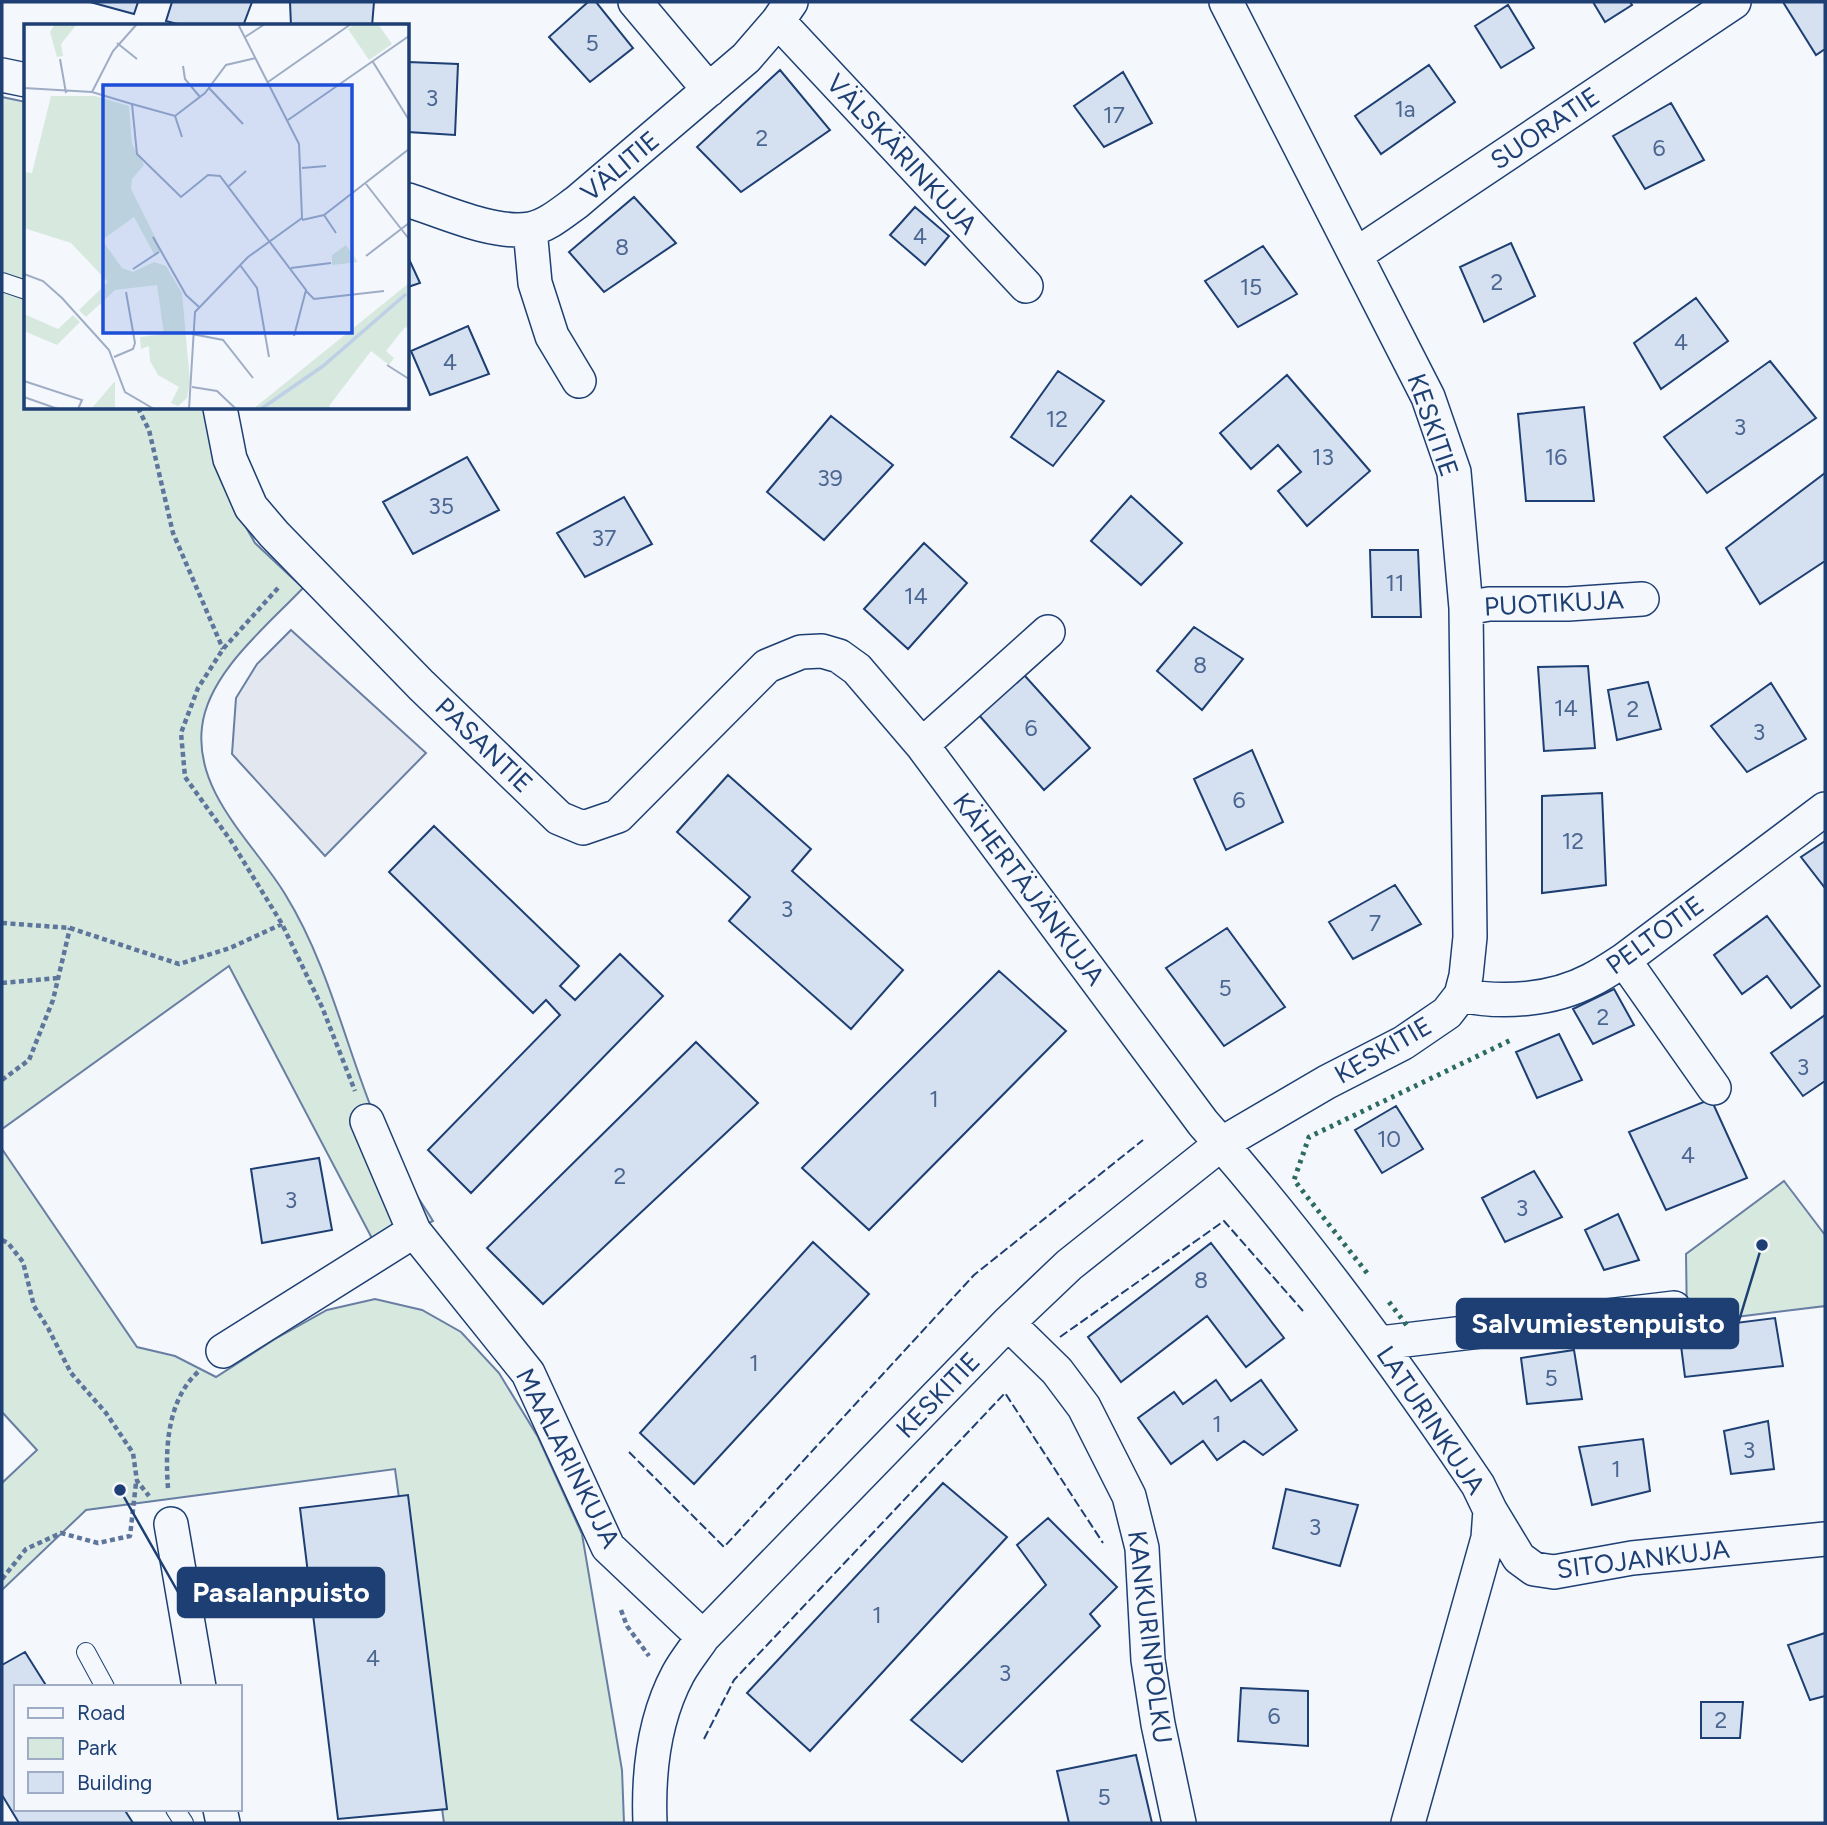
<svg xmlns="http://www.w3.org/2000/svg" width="1827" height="1825" font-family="Figtree,sans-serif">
<rect width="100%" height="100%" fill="#f4f7fb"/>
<path fill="#d7e8df" stroke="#687fa3" stroke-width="2" d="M 2,97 L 26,102 L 26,408 L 210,408 L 229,497 L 255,543 L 303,588 C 267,626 208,673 202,727 C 194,793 254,843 285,894 C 332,970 348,1059 384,1139 C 397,1168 417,1195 433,1221 L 376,1246 L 229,966 L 2,1129 Z
M 2,1149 L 137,1347 L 175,1356 L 216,1377 L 275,1339 L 327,1310 L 375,1299 L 422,1310 L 461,1332 L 499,1373 L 538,1437 L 582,1534 L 622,1770 L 624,1823 L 444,1823 L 395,1469 L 86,1510 L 2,1590 L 2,1483 L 37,1450 L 2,1412 Z
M 1784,1181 L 1825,1235 L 1825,1306 L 1687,1323 L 1686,1254 Z"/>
<path fill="#e3e8f0" stroke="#687fa3" stroke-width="2" d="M 291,630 L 426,753 L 325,856 L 232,754 L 236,698 L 257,664 Z"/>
<path fill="#d5e0f0" stroke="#1d3f73" stroke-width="2" d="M 90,2 L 138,2 L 134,14 Z
M 172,2 L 252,2 L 243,26 L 185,26 L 166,21 Z
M 290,2 L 374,2 L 372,26 L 291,26 Z
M 588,2 L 596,2 L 633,48 L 590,82 L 549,37 Z
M 1593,2 L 1630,2 L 1632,5 L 1605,22 Z
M 1783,2 L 1825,2 L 1825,49 L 1816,55 Z
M 1508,5 L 1534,48 L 1501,68 L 1475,26 Z
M 408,62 L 458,64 L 455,135 L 408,132 Z
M 1429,65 L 1455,102 L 1381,154 L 1355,116 Z
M 780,70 L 830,130 L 741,192 L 697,147 Z
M 1123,72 L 1152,123 L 1104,147 L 1074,106 Z
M 1671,103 L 1704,160 L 1645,189 L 1613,136 Z
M 634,197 L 676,243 L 604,292 L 569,252 Z
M 915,207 L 949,236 L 925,265 L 890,235 Z
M 1511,243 L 1535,296 L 1484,322 L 1460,267 Z
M 1263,246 L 1297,294 L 1238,327 L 1205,281 Z
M 408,257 L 420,283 L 408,287 Z
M 1696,298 L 1728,341 L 1661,389 L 1634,343 Z
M 468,326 L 489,374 L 430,395 L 411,351 Z
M 1770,361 L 1816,418 L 1707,493 L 1664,437 Z
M 1058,371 L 1104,401 L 1053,466 L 1011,437 Z
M 1287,375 L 1370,471 L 1307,526 L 1278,491 L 1301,472 L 1278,445 L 1251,469 L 1220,433 Z
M 1584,407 L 1594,501 L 1526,501 L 1518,414 Z
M 831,416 L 893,465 L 824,540 L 767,492 Z
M 467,457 L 499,510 L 413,554 L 383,502 Z
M 1825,473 L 1825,561 L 1760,604 L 1726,548 Z
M 1131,496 L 1182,543 L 1141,585 L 1091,541 Z
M 624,497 L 652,544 L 585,577 L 557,533 Z
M 924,543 L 967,583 L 908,649 L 864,609 Z
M 1370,550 L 1418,550 L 1421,617 L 1372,617 Z
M 1194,627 L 1243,659 L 1202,710 L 1157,671 Z
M 1016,666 L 1090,748 L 1044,790 L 972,707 Z
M 1588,666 L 1595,748 L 1544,751 L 1538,667 Z
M 1648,682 L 1661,729 L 1617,740 L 1608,690 Z
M 1771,683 L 1806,739 L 1747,772 L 1711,726 Z
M 1252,750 L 1283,822 L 1226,850 L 1194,779 Z
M 728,775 L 811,849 L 792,871 L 903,970 L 851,1029 L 729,921 L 750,897 L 677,832 Z
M 1602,793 L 1606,885 L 1542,893 L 1542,796 Z
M 434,826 L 579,966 L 560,986 L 575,1000 L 620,954 L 663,996 L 471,1193 L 428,1150 L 560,1015 L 546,1000 L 533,1013 L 389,872 Z
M 1825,841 L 1825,888 L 1801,857 Z
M 1395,885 L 1421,924 L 1353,959 L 1329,922 Z
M 1767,916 L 1820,986 L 1791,1008 L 1767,976 L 1742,994 L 1714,955 Z
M 1227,928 L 1285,1007 L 1224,1046 L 1166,968 Z
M 999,971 L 1066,1031 L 869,1230 L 802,1168 Z
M 1614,989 L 1634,1025 L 1593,1044 L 1573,1009 Z
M 1825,1015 L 1825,1081 L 1803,1096 L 1771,1053 Z
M 1559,1034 L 1582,1080 L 1537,1098 L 1516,1052 Z
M 696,1042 L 758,1103 L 543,1304 L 487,1248 Z
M 1711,1099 L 1747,1178 L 1666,1210 L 1629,1132 Z
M 1396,1106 L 1423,1149 L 1382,1173 L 1355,1130 Z
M 319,1158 L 332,1230 L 262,1243 L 251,1169 Z
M 1534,1171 L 1562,1217 L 1505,1242 L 1482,1198 Z
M 1618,1214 L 1639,1260 L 1604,1270 L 1585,1230 Z
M 813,1242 L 869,1294 L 694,1484 L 640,1433 Z
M 1211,1243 L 1284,1338 L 1246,1367 L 1207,1316 L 1121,1382 L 1088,1337 Z
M 1775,1318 L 1783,1366 L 1685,1377 L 1679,1330 Z
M 1574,1350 L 1582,1399 L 1527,1404 L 1521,1358 Z
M 1216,1380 L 1231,1401 L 1261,1380 L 1297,1430 L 1263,1455 L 1244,1441 L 1217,1460 L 1203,1441 L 1171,1464 L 1138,1418 L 1174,1392 L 1183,1404 Z
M 1768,1421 L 1774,1469 L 1731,1474 L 1724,1431 Z
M 1643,1439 L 1650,1491 L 1592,1505 L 1579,1447 Z
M 943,1483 L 1007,1537 L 810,1751 L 747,1693 Z
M 1286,1489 L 1358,1505 L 1340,1566 L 1273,1548 Z
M 408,1495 L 447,1809 L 338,1819 L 300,1508 Z
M 1048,1518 L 1117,1587 L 1090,1614 L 1100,1626 L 962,1762 L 911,1720 L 1046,1585 L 1017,1545 Z
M 1825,1633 L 1825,1696 L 1810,1700 L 1788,1645 Z
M 25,1652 L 47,1687 L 16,1687 L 16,1809 L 124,1809 L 133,1823 L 19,1823 L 2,1795 L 2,1665 Z
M 1241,1688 L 1308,1691 L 1308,1746 L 1238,1741 Z
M 1701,1702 L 1743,1702 L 1740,1738 L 1701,1738 Z
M 1136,1755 L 1152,1823 L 1069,1823 L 1057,1771 Z"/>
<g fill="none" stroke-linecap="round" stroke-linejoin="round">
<g stroke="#1d3f73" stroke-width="20">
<path id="service" d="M 2,282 L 26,290
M 86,1652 L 105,1687
M 175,1809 L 184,1823"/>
</g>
<g stroke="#1d3f73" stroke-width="36">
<path id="minor" d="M 635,2 L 709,90
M 778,21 L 1026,286
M 2,75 L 26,80
M 408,200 C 442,211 494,235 530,229 C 547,226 563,212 577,202 L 746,58 L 778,21 L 791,2
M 530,229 L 535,283 L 552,336 L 579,381
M 1357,254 L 1734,2
M 220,408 L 230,459 L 251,507 L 274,534 L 421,685 L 559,818 L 583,828 L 618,816 L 767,666 L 801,652 L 822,651 L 839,656 L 857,669 L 922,745 L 1203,1123 C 1303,1236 1393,1359 1478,1485 L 1490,1510 L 1488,1538 L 1408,1823
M 1466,608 L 1489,604 L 1568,604 L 1642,599
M 922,745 L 1048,632
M 1624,960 L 1714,1088
M 1461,995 C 1503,1004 1553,1000 1591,980 C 1603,974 1613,967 1624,960 L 1825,809
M 367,1121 L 414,1231 L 528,1373 L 608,1547 L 703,1637
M 1008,1323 L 1057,1371 L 1084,1407 L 1129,1496 L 1142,1548 L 1148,1660 L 1158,1724 L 1179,1823
M 1380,1343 L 1674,1308
M 223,1351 L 414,1231
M 1490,1510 L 1519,1558 L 1534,1569 L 1554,1572 L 1632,1558 L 1825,1539
M 171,1524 L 199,1687
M 220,1809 L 223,1823
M 650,1823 C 648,1773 654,1719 678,1674 C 685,1661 695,1649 703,1637 L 1008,1323 L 1069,1265 L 1221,1144 L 1327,1082 L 1403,1043 L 1447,1013 L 1461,995 L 1466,976 L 1470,937 L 1466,608 L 1454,472 L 1428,397 L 1226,2"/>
</g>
<path stroke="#5e769c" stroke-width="4.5" stroke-dasharray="5 3.5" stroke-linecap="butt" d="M 138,408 L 149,430 L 173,533 L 223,649
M 278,588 L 223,649 L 198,688 L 181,733 L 185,777 L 231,841 L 282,924 L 322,1007 L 355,1091
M 2,923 L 70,928 L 179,964 L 230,948 L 282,924
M 2,983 L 58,978
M 2,1080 L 29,1060 L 53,1000 L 70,928
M 2,1240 L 8,1243 L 23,1262 L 34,1306 L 48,1328 L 71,1373 L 106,1413 L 133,1453 L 137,1481 L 149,1496
M 168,1488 C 165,1450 167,1400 198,1372
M 2,1579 L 26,1549 L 61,1533 L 98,1543 L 130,1536 L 136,1483
M 621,1610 L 627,1626 L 649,1656"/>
<use href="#service" stroke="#f4f7fb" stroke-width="18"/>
<use href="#minor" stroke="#f4f7fb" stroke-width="33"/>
<path stroke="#2c6c60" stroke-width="5" stroke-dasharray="3.5 5" stroke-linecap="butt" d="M 1367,1273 L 1294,1180 L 1309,1137 L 1513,1039
M 1389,1302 L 1408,1327"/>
<path stroke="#1d3f73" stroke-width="2" stroke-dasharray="9 3.5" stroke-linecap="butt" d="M 1060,1337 L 1224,1221 L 1303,1311
M 629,1452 L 724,1547 L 974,1275 L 1143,1140
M 704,1739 L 734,1680 L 1005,1393 L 1103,1543"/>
</g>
<g text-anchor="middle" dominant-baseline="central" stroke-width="5" stroke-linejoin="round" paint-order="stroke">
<g font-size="23" fill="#4b6792">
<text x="592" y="43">5</text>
<text x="432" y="98">3</text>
<text x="1405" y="109">1a</text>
<text x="1114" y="115">17</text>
<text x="762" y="138">2</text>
<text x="1659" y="148">6</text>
<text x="920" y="236">4</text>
<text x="622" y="247">8</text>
<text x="1497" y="282">2</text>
<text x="1251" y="287">15</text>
<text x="1681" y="342">4</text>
<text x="450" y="362">4</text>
<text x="1057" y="419">12</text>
<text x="1740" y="427">3</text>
<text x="1323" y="457">13</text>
<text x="1556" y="457">16</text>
<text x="830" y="478">39</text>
<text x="441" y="506">35</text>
<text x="604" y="538">37</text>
<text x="1395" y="583">11</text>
<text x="916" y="596">14</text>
<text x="1200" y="665">8</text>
<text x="1566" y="708">14</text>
<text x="1633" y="709">2</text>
<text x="1031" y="728">6</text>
<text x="1759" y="732">3</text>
<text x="1239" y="800">6</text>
<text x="1573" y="841">12</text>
<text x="787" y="909">3</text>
<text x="1375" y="923">7</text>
<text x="1225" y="988">5</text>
<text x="1603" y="1017">2</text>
<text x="1803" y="1067">3</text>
<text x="934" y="1099">1</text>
<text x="1389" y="1139">10</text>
<text x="1688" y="1155">4</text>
<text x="620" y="1176">2</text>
<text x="291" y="1200">3</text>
<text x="1522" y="1208">3</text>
<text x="1201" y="1280">8</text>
<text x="754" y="1363">1</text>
<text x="1551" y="1378">5</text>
<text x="1217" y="1424">1</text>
<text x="1749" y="1450">3</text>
<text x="1616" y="1469">1</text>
<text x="1315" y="1527">3</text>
<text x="877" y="1615">1</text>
<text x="373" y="1658">4</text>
<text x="1005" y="1673">3</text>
<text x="1274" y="1716">6</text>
<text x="1721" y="1720">2</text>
<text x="1104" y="1797">5</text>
</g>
<g font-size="26" fill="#1d3f73" stroke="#f4f7fb">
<text transform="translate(1545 128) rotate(-34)">SUORATIE</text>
<text transform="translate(902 154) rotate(47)">VÄLSKÄRINKUJA</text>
<text transform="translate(620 166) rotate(-40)">VÄLITIE</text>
<text transform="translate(1433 425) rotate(71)">KESKITIE</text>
<text transform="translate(1554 603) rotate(-3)">PUOTIKUJA</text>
<text transform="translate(484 745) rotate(44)">PASANTIE</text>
<text transform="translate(1029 889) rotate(53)">KÄHERTÄJÄNKUJA</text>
<text transform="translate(1655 935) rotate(-36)">PELTOTIE</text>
<text transform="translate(1383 1050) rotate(-30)">KESKITIE</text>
<text transform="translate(938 1395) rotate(-46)">KESKITIE</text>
<text transform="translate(1431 1420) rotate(56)">LATURINKUJA</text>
<text transform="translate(568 1458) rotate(63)">MAALARINKUJA</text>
<text transform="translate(1643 1559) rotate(-7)">SITOJANKUJA</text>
<text transform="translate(1150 1637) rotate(83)">KANKURINPOLKU</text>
</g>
</g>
<g transform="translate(24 24)">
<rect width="385" height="385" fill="#f4f7fb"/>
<path d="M 31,0 L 53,0 L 37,20 L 39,32 L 33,33 L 26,8 ZM 331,0 L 354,0 L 368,20 L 345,36 L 324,5 ZM 27,72 L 71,72 L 105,82 L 108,120 L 120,141 L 108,155 L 107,165 L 138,227 L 130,230 L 110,193 L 78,216 L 98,244 L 109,248 L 130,238 L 142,242 L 158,269 L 166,358 L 163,374 L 154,382 L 147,379 L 155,363 L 134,351 L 126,337 L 125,322 L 117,325 L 116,313 L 140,310 L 133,261 L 91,266 L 62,293 L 55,286 L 84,258 L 47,219 L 0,204 L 0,148 L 8,149 ZM 322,221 L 334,238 L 308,241 L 308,231 ZM 385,259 L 385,305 L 381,303 L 362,327 L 370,334 L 365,341 L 347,327 L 305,382 L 308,385 L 229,385 ZM 0,290 L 34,305 L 49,291 L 56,298 L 33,321 L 0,307 ZM 91,357 L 91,385 L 68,384 Z" fill="#d7e8df"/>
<path fill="none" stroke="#bed0e5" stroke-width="3.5" d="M 237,385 L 299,342 L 382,270"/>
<path fill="none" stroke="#9eadc5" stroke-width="2" d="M 221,13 L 241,0M 93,19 L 113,35M 36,35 L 42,69M 349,38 L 385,96M 159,42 L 161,55 L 176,73M 244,58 L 327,0M 0,64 L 68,68 L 108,80 L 113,130 L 157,173 L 184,151 L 196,152 L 282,266 L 270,312M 185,64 L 219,100M 68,68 L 89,27 L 113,0M 108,80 L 151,92 L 181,69 L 202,41 L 232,34M 151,92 L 158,113M 264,96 L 385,12M 278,144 L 302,142M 342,160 L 385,215M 205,162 L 222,147M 300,191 L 312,209M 278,196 L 300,191 L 385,125M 129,213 L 162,271 L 175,283M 342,232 L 385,199M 216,241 L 233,264 L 245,333M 267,244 L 307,239M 109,245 L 135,228M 0,250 L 19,257 L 38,274 L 85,326 L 101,368 L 130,385M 282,267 L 290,275 L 360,267M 168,310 L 199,316 L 229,354M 90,333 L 109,325 L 111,319 L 102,268M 363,341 L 385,355M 0,357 L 58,376 L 54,385M 168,363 L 193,367 L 212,385M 0,373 L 34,385M 165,385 L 171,288 L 224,233 L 278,194 L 275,120 L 214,0"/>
<path fill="#1d4ed8" fill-opacity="0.15" stroke="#1d4ed8" stroke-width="3.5" d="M 79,61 L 328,61 L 328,309 L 79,309 Z"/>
<rect width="385" height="385" fill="none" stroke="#1d3f73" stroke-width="3.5"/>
</g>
<path fill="none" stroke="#1d3f73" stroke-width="2.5" d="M1762 1245L1738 1324M120 1490L178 1592"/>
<g fill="#1d3f73" stroke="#f4f7fb" stroke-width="2.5">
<circle cx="1762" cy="1245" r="7"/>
<circle cx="120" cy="1490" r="7"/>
</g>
<g fill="#1d3f73" stroke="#1d3f73" stroke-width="2.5">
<rect x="1457" y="1299" width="281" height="49" rx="7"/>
<rect x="178" y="1568" width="206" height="49" rx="7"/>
</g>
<g font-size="28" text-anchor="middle" font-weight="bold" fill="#fff">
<text x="1598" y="1333">Salvumiestenpuisto</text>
<text x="281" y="1602">Pasalanpuisto</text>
</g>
<rect width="1827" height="1825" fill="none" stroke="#1d3f73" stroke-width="7"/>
<rect x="14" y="1685" width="228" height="126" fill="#f4f7fb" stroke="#9eadc5" stroke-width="2"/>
<rect x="28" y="1708" width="35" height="10" fill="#f4f7fb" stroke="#9eadc5" stroke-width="2"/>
<text x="77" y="1720" font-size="21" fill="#1d3f73">Road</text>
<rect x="28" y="1738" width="35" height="21" fill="#d7e8df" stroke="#9eadc5" stroke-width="2"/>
<text x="77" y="1755" font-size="21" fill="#1d3f73">Park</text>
<rect x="28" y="1772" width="35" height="21" fill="#d5e0f0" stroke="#9eadc5" stroke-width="2"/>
<text x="77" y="1790" font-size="21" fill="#1d3f73">Building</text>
</svg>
